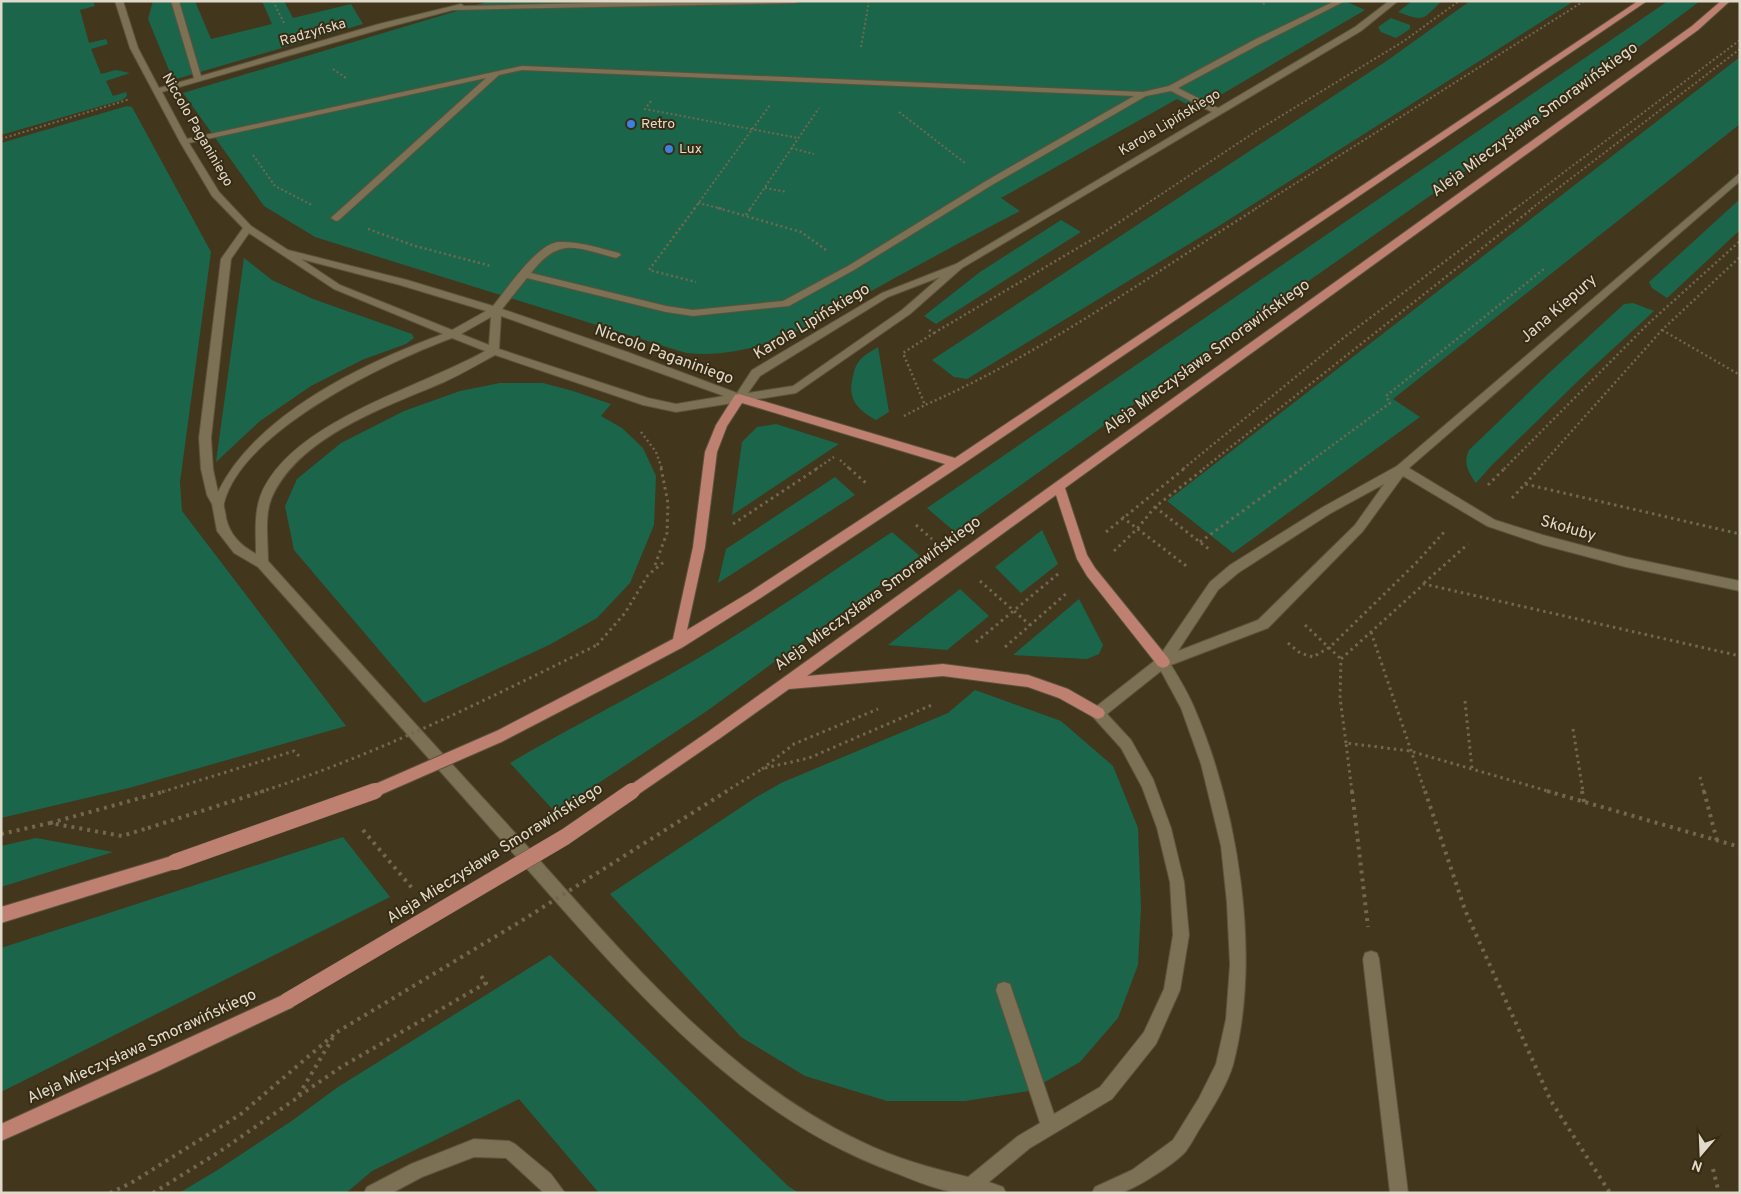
<svg xmlns="http://www.w3.org/2000/svg" width="1741" height="1194" font-family="Overpass,sans-serif">
<rect width="100%" height="100%" fill="#42361d"/>
<path fill="#1b664a" d="M 1,1 L 93,1 L 95,6 L 80,10 L 89,43 L 106,39 L 108,44 L 91,49 L 101,74 L 116,70 L 130,73 L 106,81 L 113,96 L 126,92 L 127,96 L 122,100 L 1,135 Z
M 153,1 L 195,1 L 211,39 L 272,24 L 262,1 L 284,1 L 293,18 L 351,4 L 363,24 L 173,80 L 148,19 Z
M 490,1 L 1345,1 L 1365,10 L 1200,107 L 1196,109 L 1177,99 L 1001,198 L 1020,211 C 978,233 935,256 893,279 C 827,315 764,361 686,353 L 315,237 L 264,206 L 183,93 Z
M 1412,1 L 1442,1 C 1422,20 1425,22 1398,12 Z
M 1470,1 L 1574,1 L 1222,224 L 967,379 L 954,377 L 932,360 L 1388,60 Z
M 1668,1 L 1700,1 L 1591,83 L 1183,369 L 955,532 L 927,508 Z
M 1391,18 L 1410,25 L 1410,29 L 1396,38 L 1381,32 L 1378,27 Z
M 1740,57 L 1740,124 L 1393,399 L 1420,417 L 1233,553 L 1167,501 Z
M 127,106 L 132,107 L 211,252 L 180,482 L 182,511 L 346,726 L 129,788 L 1,818 L 1,143 Z
M 1740,199 L 1740,230 L 1667,298 L 1652,288 L 1649,282 Z
M 1061,220 L 1081,232 L 936,324 L 924,316 L 980,272 Z
M 244,258 L 272,280 L 313,299 L 412,334 L 414,338 L 406,344 L 362,360 L 311,386 L 260,421 L 216,462 Z
M 1633,303 L 1654,311 L 1579,380 L 1492,465 L 1476,483 C 1468,472 1463,463 1469,450 L 1549,373 L 1624,304 Z
M 878,347 L 889,412 L 876,420 C 857,409 847,399 853,376 C 854,370 857,362 862,358 C 866,354 873,350 878,347 Z
M 500,383 L 543,383 L 573,391 L 611,404 L 601,416 L 622,428 L 643,448 L 656,476 L 654,525 L 630,583 L 597,618 L 549,645 L 424,703 L 294,550 L 285,506 L 297,479 L 341,443 L 404,411 L 460,391 Z
M 776,424 L 839,444 L 732,515 L 742,442 L 757,427 Z
M 835,477 L 855,495 L 718,583 L 726,549 Z
M 1042,530 L 1058,564 L 1021,593 L 995,567 Z
M 892,532 L 920,556 L 704,713 L 555,812 L 510,763 C 562,732 616,705 669,675 C 746,632 819,580 892,532 Z
M 960,589 L 989,616 L 947,650 L 888,645 Z
M 1079,599 L 1103,645 L 1099,654 L 1087,659 L 1013,655 Z
M 975,690 L 1061,721 L 1113,766 L 1138,828 L 1141,908 L 1138,965 L 1118,1018 L 1080,1062 L 1029,1091 L 965,1101 L 887,1101 L 805,1076 L 741,1037 L 610,894 L 755,798 L 781,783 L 948,713 Z
M 343,837 L 390,897 L 1,1092 L 1,948 Z
M 36,838 L 113,852 L 1,887 L 1,846 Z
M 550,955 L 788,1186 L 799,1193 L 599,1193 L 519,1099 L 372,1171 L 346,1193 L 179,1193 L 216,1171 L 293,1120 L 338,1087 Z"/>
<g fill="none" stroke-linecap="round" stroke-linejoin="round">
<g stroke="#5c523c" stroke-width="2">
<path id="minor" d="M 115,1 L 123,1 L 138,48 L 159,88 L 194,78 L 171,1 L 179,1 L 201,76 L 379,24 L 461,4 L 464,6 L 675,1 L 799,1 L 795,3 L 453,10 L 385,28 L 162,92 L 187,139 L 522,66 L 1143,92 L 1169,86 L 1254,40 L 1335,1 L 1345,1 L 1260,44 L 1178,88 L 1218,108 L 1355,27 L 1389,1 L 1398,1 L 1361,31 L 962,268 L 910,314 L 796,393 L 676,412 L 643,405 L 495,355 C 478,364 462,374 444,382 C 387,407 300,435 272,497 C 264,515 268,541 268,561 C 351,653 434,745 518,836 C 619,948 721,1075 860,1141 C 894,1158 931,1168 968,1177 L 1018,1136 L 1040,1123 L 996,990 L 998,984 L 1004,982 L 1010,984 L 1054,1114 L 1100,1087 L 1144,1032 L 1164,989 L 1173,935 L 1170,882 L 1157,828 L 1142,787 L 1121,748 L 1093,717 L 1091,713 L 1093,709 L 1158,658 L 1210,582 L 1230,565 L 1323,507 L 1397,466 L 1740,173 L 1740,181 L 1409,468 L 1495,520 L 1543,535 L 1626,557 L 1740,581 L 1740,591 L 1626,567 L 1543,545 L 1487,526 L 1403,476 L 1363,531 L 1268,628 L 1171,665 C 1179,678 1187,691 1193,705 C 1238,808 1262,955 1233,1065 C 1227,1085 1213,1107 1202,1125 C 1196,1134 1192,1143 1186,1151 C 1176,1163 1137,1188 1123,1192 C 1114,1194 1101,1193 1092,1193 L 1095,1187 L 1132,1170 L 1173,1140 L 1199,1098 L 1216,1064 L 1226,1019 L 1230,965 L 1227,903 L 1221,846 L 1201,764 L 1181,708 L 1161,671 L 1107,714 L 1131,740 L 1153,779 L 1171,828 L 1184,882 L 1189,935 L 1180,990 L 1156,1044 L 1112,1099 L 1030,1148 L 989,1182 L 1003,1187 L 1006,1193 C 991,1193 975,1194 960,1193 C 938,1191 914,1180 893,1172 C 726,1111 610,961 495,833 C 416,744 337,655 258,567 L 234,553 L 217,531 L 212,504 L 207,495 L 201,469 L 199,438 L 221,259 L 243,228 L 212,196 L 180,142 L 130,48 ZM 522,70 L 1134,96 L 986,181 L 848,266 L 783,301 L 693,310 L 666,306 L 531,273 C 560,236 576,248 616,258 L 621,255 L 619,253 C 600,248 578,241 558,242 C 537,244 506,290 493,306 L 407,280 L 288,250 L 251,226 L 219,192 L 189,143 L 486,78 L 333,216 L 331,218 L 336,221 L 339,220 L 499,75 ZM 1171,91 L 1212,112 L 956,264 L 882,293 L 752,370 L 737,393 L 630,353 L 502,309 L 527,278 L 666,312 L 693,316 L 789,306 L 854,270 L 992,185 L 1146,96 ZM 249,233 L 334,289 L 443,334 C 364,363 256,414 218,492 L 213,469 L 211,438 L 231,259 ZM 301,259 L 400,285 L 486,311 L 452,330 L 340,285 ZM 940,277 L 902,310 L 793,386 L 748,393 L 760,376 L 888,297 ZM 501,316 L 724,396 L 676,404 L 648,398 L 499,349 ZM 491,317 L 489,345 L 461,334 ZM 452,338 L 485,351 C 420,388 288,422 260,497 C 254,515 256,536 256,554 C 240,545 230,535 226,518 C 226,513 223,507 224,503 C 243,430 387,362 452,338 ZM 1384,484 L 1355,525 L 1258,620 L 1178,651 L 1218,590 L 1238,573 L 1331,513 Z
M 1371,951 L 1377,953 L 1379,959 L 1408,1193 L 1390,1193 L 1363,959 L 1365,953 Z
M 474,1139 L 509,1141 L 515,1144 L 551,1174 L 565,1193 L 544,1193 L 506,1158 L 474,1157 L 422,1177 L 392,1193 L 364,1193 L 367,1187 L 411,1164 Z"/>
</g>
<g stroke="#5c523c" stroke-width="2">
<path id="major" d="M 1638,1 L 1647,1 L 960,466 L 759,599 L 683,647 L 634,673 L 629,675 L 624,673 L 622,669 L 624,665 L 673,639 L 693,547 L 705,452 L 716,425 L 735,395 L 739,394 L 955,458 ZM 742,403 L 945,464 L 750,592 L 687,630 L 705,547 L 717,452 L 727,426 Z
M 1721,1 L 1730,1 L 1698,30 L 1065,488 L 1087,555 L 1095,568 L 1168,658 L 1170,662 L 1168,666 L 1163,668 L 1158,666 L 1087,576 L 1077,559 L 1056,495 L 807,676 L 943,664 L 1028,675 L 1068,689 L 1103,709 L 1105,713 L 1103,717 L 1098,719 L 1093,717 L 1059,698 L 1028,687 L 943,676 L 789,689 L 719,739 L 714,741 L 709,739 L 707,735 L 709,731 L 1692,26 Z
M 175,855 L 180,857 L 182,862 L 180,867 L 175,869 L 1,923 L 1,907 Z
M 287,993 L 293,995 L 295,1001 L 293,1007 L 156,1072 L 1,1141 L 1,1124 Z"/>
</g>
<path stroke="#726852" stroke-width="2" stroke-dasharray="2 2.5" stroke-linecap="butt" d="M 273,1 L 285,25
M 1259,1 L 1266,5
M 861,47 L 869,1
M 333,69 L 346,78
M 651,101 L 645,109 L 798,138
M 899,112 L 965,163
M 1,139 L 130,99
M 791,148 L 814,154
M 253,155 L 275,186 L 312,205
M 765,188 L 787,192
M 698,203 L 723,209
M 694,209 L 770,105
M 750,209 L 819,108
M 1139,209 L 1258,130 L 1404,41 L 1459,1
M 1255,209 L 1584,1
M 1515,209 L 1740,40
M 1531,209 L 1740,49"/>
<path stroke="#726852" stroke-width="2.5" stroke-dasharray="2 3" stroke-linecap="butt" d="M 695,208 L 649,270 L 696,282
M 718,208 L 801,232 L 826,250
M 746,215 L 751,208
M 368,229 L 415,246 L 491,266
M 929,330 L 934,333 L 903,353 L 925,405 C 1040,355 1151,275 1257,208
M 1662,330 L 1740,375
M 934,333 L 1103,233 L 1141,208
M 904,416 L 925,405
M 641,432 L 656,452 L 662,469
M 840,460 L 850,469
M 816,469 L 834,457
M 1183,469 L 1342,339 L 1516,208
M 1203,469 L 1533,208
M 1300,469 L 1390,403 L 1386,396 L 1544,269
M 1504,469 L 1649,323 L 1740,241
M 1538,469 L 1662,330 L 1740,257"/>
<path stroke="#726852" stroke-width="3" stroke-dasharray="2.5 4" stroke-linecap="butt" d="M 849,468 L 867,484
M 1525,484 L 1540,468
M 1488,485 L 1505,468
M 1512,498 L 1525,484 L 1740,534
M 1155,507 L 1210,550
M 1122,517 L 1189,568
M 733,524 L 818,468
M 916,525 L 932,539
M 1106,532 L 1185,468
M 1200,542 L 1302,468
M 1114,551 L 1137,529 L 1155,507 L 1205,468
M 655,565 L 667,533 L 668,503 L 661,468
M 980,581 L 1030,625
M 1424,583 L 1468,544
M 1305,625 L 1341,659
M 1371,632 L 1425,792
M 976,642 L 1058,574
M 1288,643 L 1300,653 L 1313,657 L 1330,647 L 1416,563 L 1446,530
M 597,645 L 625,613 L 648,575 L 665,561
M 1005,647 L 1068,592
M 1465,701 L 1472,769
M 1573,729 L 1583,792
M 1346,743 L 1340,698 L 1341,659 L 1424,584 L 1740,656
M 765,768 L 809,758 L 934,704
M 762,769 L 794,744 L 878,709
M 1700,777 L 1704,792
M 162,792 L 294,751 L 299,756
M 1352,792 L 1346,743 L 1410,751 L 1551,792"/>
<path stroke="#726852" stroke-width="4" stroke-dasharray="3 5" stroke-linecap="butt" d="M 1352,791 L 1368,927
M 1425,791 L 1465,910 L 1551,1101 L 1610,1193
M 1547,791 L 1740,847
M 1582,791 L 1584,802
M 1704,791 L 1717,841
M 50,823 L 166,791
M 363,830 L 412,888
M 1,834 L 50,823 L 122,836 L 148,828
M 299,1096 L 341,1067 L 486,983 L 479,973
M 1713,1169 L 1719,1193
M 110,1193 L 131,1183 L 241,1114 L 337,1032
M 153,1193 L 219,1152 L 297,1098 L 335,1034"/>
<use href="#minor" fill="#7c7055" fill-rule="evenodd"/>
<use href="#major" fill="#bd8071" fill-rule="evenodd"/>
<g stroke="#5c523c" stroke-width="14" stroke-linecap="butt">
<path id="major-bridge-far1" d="M 372,792 L 500,736 L 629,669
M 631,792 L 714,735"/>
</g>
<g stroke="#5c523c" stroke-width="17" stroke-linecap="butt">
<path id="major-bridge" d="M 175,862 L 375,791
M 287,1001 L 565,837 L 632,791"/>
</g>
<path stroke="#726852" stroke-width="3" stroke-dasharray="2.5 4" stroke-linecap="butt" d="M 260,792 C 377,755 487,699 597,645
M 725,792 L 762,769"/>
<path stroke="#726852" stroke-width="4" stroke-dasharray="3 5" stroke-linecap="butt" d="M 148,828 L 264,791
M 337,1032 L 518,923 L 727,791"/>
<use href="#major-bridge-far1" stroke="#bd8071" stroke-width="12"/>
<use href="#major-bridge" stroke="#bd8071" stroke-width="16"/>
</g>
<g fill="#3f7fe0" stroke="#372c13" stroke-width="2">
<circle cx="631" cy="124" r="5"/>
<circle cx="669" cy="149" r="5"/>
</g>
<g text-anchor="middle" dominant-baseline="central" stroke-width="4" stroke-linejoin="round" paint-order="stroke">
<g font-size="14" fill="#e1dacb" stroke="#372c13">
<text transform="translate(313 33) rotate(-16)">Radzyńska</text>
<text transform="translate(1170 123) rotate(-31)">Karola Lipińskiego</text>
<text transform="translate(197 130) rotate(60)">Niccolo Paganiniego</text>
</g>
<g font-size="14" fill="#e1dacb" stroke="#372c13" text-anchor="start">
<text x="641" y="124">Retro</text>
<text x="679" y="149">Lux</text>
</g>
<g font-size="16" fill="#e1dacb" stroke="#372c13">
<text transform="translate(1535 120) rotate(-36)">Aleja Mieczysława Smorawińskiego</text>
<text transform="translate(1559 309) rotate(-41)">Jana Kiepury</text>
<text transform="translate(812 322) rotate(-31)">Karola Lipińskiego</text>
<text transform="translate(664 355) rotate(20)">Niccolo Paganiniego</text>
<text transform="translate(1207 357) rotate(-36)">Aleja Mieczysława Smorawińskiego</text>
<text transform="translate(1568 529) rotate(16)">Skołuby</text>
<text transform="translate(878 594) rotate(-36)">Aleja Mieczysława Smorawińskiego</text>
<text transform="translate(495 854) rotate(-32)">Aleja Mieczysława Smorawińskiego</text>
<text transform="translate(142 1047) rotate(-25)">Aleja Mieczysława Smorawińskiego</text>
</g>
</g>
<rect width="1741" height="1194" fill="none" stroke="#e1dacb" stroke-width="5"/>
<g transform="translate(1701 1154) rotate(199)" stroke="#372c13" stroke-width="4" paint-order="stroke">
<path d="M0-4L9 19L0 12L-9 19Z" fill="#e1dacb"/>
<text y="-8" font-size="14" font-weight="bold" text-anchor="middle" fill="#e1dacb">N</text>
</g>
</svg>
